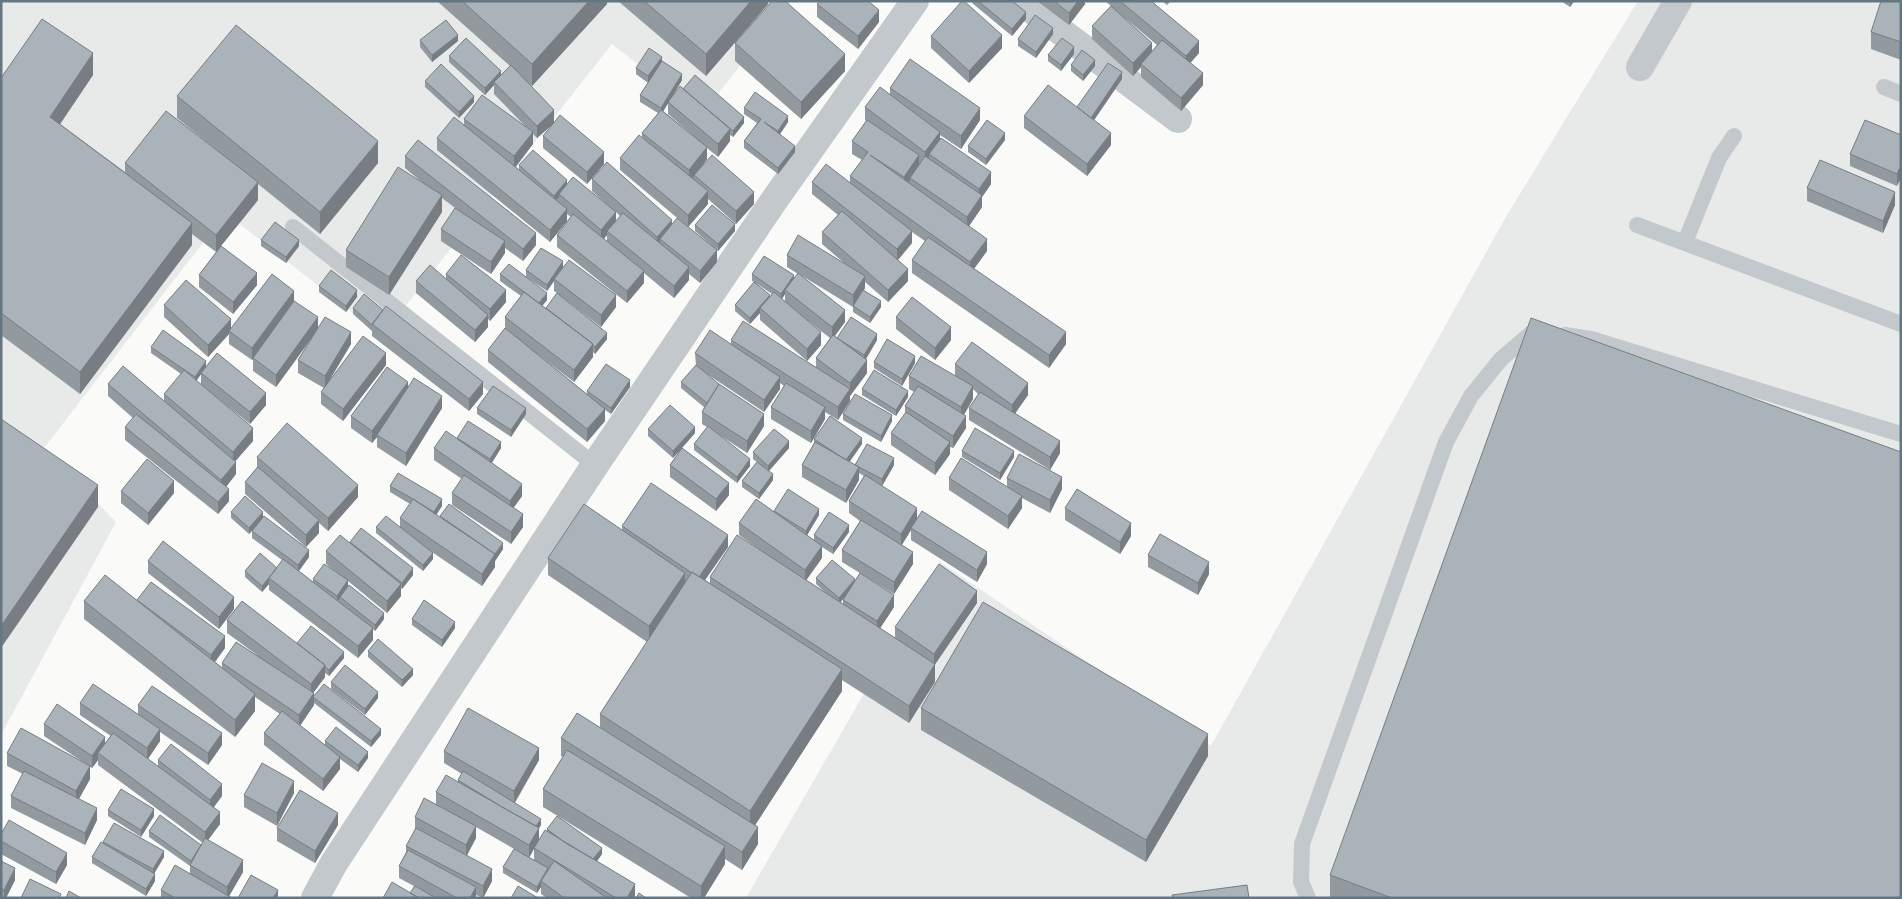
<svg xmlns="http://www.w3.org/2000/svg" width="1902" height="899" font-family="'DejaVu Sans',sans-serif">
<rect width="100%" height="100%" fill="#fafaf8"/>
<path fill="#e8e9e9" d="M 1,1 L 791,1 L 702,114 L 612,44 L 382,336 L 226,213 L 44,448 L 116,522 L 1,735 Z
M 1638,1 L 1901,1 L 1901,898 L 746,898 L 940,562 L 1211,746 L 1507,215 Z"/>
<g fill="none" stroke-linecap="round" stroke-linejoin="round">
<path stroke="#c3c8cc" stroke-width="16" d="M 1884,87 L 1901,94
M 1637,225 L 1901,324
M 293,227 L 595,465
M 1685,242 L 1719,158 L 1734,136
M 1565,335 L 1591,339 L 1901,434
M 1308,898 L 1301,882 L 1302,844 L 1446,442 L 1471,396 L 1501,359 L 1535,330 L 1541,331"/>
<path stroke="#c3c8cc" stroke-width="28" d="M 1020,1 L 1178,119
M 1640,67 L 1678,1
M 315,898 L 334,863 L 595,465 L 773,202 L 915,1"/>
</g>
<path fill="#929a9f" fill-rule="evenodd" d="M 437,1 L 607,1 L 607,4 L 532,86 L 525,80 L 554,122 L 604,164 L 587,184 L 543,148 L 543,136 L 551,126 L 537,138 L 533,134 L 533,144 L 516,167 L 519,170 L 519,165 L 567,184 L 615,212 L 592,191 L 592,179 L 672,224 L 717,262 L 700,283 L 689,274 L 689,280 L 674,298 L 644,273 L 644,283 L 627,303 L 557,247 L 557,235 L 571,217 L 567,214 L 567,221 L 550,242 L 437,150 L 437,138 L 464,125 L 464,119 L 527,128 L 494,94 L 494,85 L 485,95 L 449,62 L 449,56 L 501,75 L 510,66 ZM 616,212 L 620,216 L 616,221 ZM 607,235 L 607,241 L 604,239 Z
M 618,1 L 768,1 L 768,4 L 706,76 Z
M 972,1 L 1012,1 L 1026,19 L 1012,36 L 972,3 Z
M 1037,1 L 1085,1 L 1085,4 L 1069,25 Z
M 1105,1 L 1151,1 L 1199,53 L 1190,63 L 1203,85 L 1181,111 L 1141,77 L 1141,67 L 1133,76 L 1092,39 L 1092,26 L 1111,6 ZM 1125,18 L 1157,45 L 1152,51 Z
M 1162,1 L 1171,1 L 1167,5 Z
M 1561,1 L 1574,1 L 1570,7 Z
M 1901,1 L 1901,60 L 1871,49 L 1871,32 Z
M 817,4 L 879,22 L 858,49 L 817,17 Z
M 1053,34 L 1036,58 L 1018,46 L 1018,39 Z
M 931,36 L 1002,48 L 969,83 L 931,48 Z
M 420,40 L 458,41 L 432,62 L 420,47 Z
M 735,43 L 845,71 L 801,119 L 735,61 Z
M 1074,54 L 1061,71 L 1048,61 L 1048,55 Z
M 662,62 L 682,80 L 672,97 L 683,89 L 744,123 L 733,137 L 730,135 L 730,141 L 718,157 L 707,148 L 707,159 L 695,175 L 754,204 L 736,224 L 708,199 L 708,204 L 688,227 L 620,170 L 620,158 L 642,137 L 642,133 L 658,113 L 640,102 L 640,95 L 648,83 L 636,74 L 636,68 ZM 668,103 L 668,114 L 695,137 L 663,111 Z
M 1071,65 L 1095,66 L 1083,81 L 1071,71 Z
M 93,75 L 60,124 L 125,172 L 125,163 L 219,152 L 177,118 L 177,96 L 378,163 L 320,234 L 258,184 L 258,200 L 221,246 L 257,285 L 233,314 L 199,287 L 199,275 L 216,252 L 192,234 L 192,245 L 80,394 L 1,335 L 1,78 Z
M 1122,79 L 1094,120 L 1111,145 L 1087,176 L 1024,128 L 1024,116 L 1077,107 Z
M 425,81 L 474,102 L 459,118 L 425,87 Z
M 890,88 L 980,120 L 961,149 L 940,135 L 940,138 L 991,184 L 982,197 L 982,207 L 969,226 L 987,251 L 974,269 L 1066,344 L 1049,368 L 912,273 L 912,260 L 925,241 L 912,232 L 912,243 L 898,260 L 908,281 L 888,302 L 865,282 L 865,288 L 864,290 L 881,307 L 870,323 L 853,312 L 853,307 L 799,274 L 845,322 L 835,336 L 837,338 L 877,340 L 866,359 L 867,373 L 850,396 L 850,401 L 838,420 L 825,412 L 825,419 L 811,443 L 771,419 L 771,407 L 784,386 L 780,383 L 780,389 L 764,412 L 704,372 L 764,426 L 747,453 L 718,434 L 750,466 L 737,483 L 694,450 L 694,444 L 707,427 L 702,424 L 702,412 L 704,407 L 681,388 L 681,382 L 696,366 L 695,353 L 731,344 L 731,340 L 816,367 L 816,358 L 830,338 L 797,312 L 821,345 L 807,361 L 760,320 L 760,313 L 750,324 L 735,311 L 735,305 L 754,282 L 752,281 L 752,274 L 794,279 L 798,274 L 787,267 L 787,255 L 843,262 L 822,244 L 822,232 L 838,215 L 812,194 L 812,182 L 850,183 L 850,176 L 862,160 L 852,154 L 852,141 L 866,121 L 865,120 L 865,107 L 890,94 ZM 756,283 L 772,294 L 770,297 ZM 785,294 L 785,301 L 782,299 Z
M 744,108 L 788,122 L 780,134 L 795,152 L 778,174 L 744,148 L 744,141 L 757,123 L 744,114 Z
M 1901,135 L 1897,186 L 1850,166 L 1850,154 Z
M 1005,140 L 986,165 L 968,152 L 968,146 Z
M 405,156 L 536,245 L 523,261 L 505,248 L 505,253 L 491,274 L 441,241 L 441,229 L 459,211 L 442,198 L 442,212 L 389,295 L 346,267 L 346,250 L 423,183 L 405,168 Z
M 1807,188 L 1895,205 L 1883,233 L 1807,201 Z
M 695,225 L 735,231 L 718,251 L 695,231 Z
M 261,240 L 299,246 L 286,263 L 261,246 Z
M 563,267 L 616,307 L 601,327 L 562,297 L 607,339 L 595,354 L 593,352 L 593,357 L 574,382 L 528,347 L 587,394 L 587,391 L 630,387 L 611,414 L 605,410 L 605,421 L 587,442 L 488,362 L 488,350 L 505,328 L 505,317 L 521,296 L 500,281 L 500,274 L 547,300 L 542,306 L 546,308 L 557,293 L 554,291 L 554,281 L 547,291 L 526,277 L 526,270 Z
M 446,274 L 506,302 L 490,321 L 488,319 L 488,327 L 475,342 L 416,293 L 416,281 L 446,280 Z
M 319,286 L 357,297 L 346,312 L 319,292 Z
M 294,301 L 318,328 L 351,344 L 328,382 L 386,365 L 343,421 L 321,404 L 321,392 L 324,388 L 298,373 L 298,360 L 314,335 L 276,387 L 253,371 L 253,359 L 252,360 L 229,344 L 229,334 L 208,357 L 164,317 L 164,305 L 231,329 Z
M 353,308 L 483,394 L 469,411 L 372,336 L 372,331 L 353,314 Z
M 896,317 L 951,340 L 935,360 L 896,329 Z
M 151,347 L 206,367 L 266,405 L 250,424 L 201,385 L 201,373 L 196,381 L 253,441 L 235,461 L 236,474 L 226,487 L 229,501 L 218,514 L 125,440 L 125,427 L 133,418 L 108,396 L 108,384 L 164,401 L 164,394 L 181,374 L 151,353 Z
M 874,362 L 915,363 L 902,386 L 874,368 Z
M 955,364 L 1028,395 L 1015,413 L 1060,453 L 1050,470 L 969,420 L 969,408 L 978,394 L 973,389 L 973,399 L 964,415 L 966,428 L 953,448 L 950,447 L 950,454 L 935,475 L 891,445 L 891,433 L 905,414 L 905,406 L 914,392 L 909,389 L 909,376 L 955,376 Z
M 408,386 L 442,408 L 406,466 L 377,447 L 377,437 L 372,443 L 351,428 L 351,416 Z
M 862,389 L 908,397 L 896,416 L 862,395 Z
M 477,408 L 526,414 L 511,437 L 477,414 Z
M 843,414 L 892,421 L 881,442 L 843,420 Z
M 648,429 L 695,433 L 682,448 L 729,495 L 716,511 L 670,477 L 670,465 L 681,449 L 673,458 L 648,436 Z
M 457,438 L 501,448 L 492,463 L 522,496 L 513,508 L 523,527 L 511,544 L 452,505 L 452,493 L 462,479 L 434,460 L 434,448 Z
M 814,439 L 862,444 L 849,462 L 855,465 L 894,465 L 882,486 L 917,519 L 987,564 L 977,582 L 911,540 L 911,530 L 902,545 L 913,564 L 894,594 L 842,562 L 842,550 L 860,521 L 849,513 L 849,501 L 864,476 L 859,473 L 859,480 L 846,503 L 802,477 L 802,465 L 814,443 Z
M 789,448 L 769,471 L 773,480 L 759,499 L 742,487 L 742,481 L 757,462 L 753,459 L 753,452 Z
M 962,451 L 1014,457 L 1000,480 L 962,457 Z
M 257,457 L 358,497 L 328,531 L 319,523 L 319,533 L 306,547 L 245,494 L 245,482 L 257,467 Z
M 949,478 L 1007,487 L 1007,478 L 1062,489 L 1050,513 L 1022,498 L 1022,508 L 1008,529 L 949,490 Z
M 390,486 L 442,506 L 436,515 L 503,549 L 495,561 L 495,567 L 482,586 L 429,550 L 433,559 L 423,571 L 376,533 L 376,527 L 400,527 L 400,518 L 410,504 L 390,492 Z
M 121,491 L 174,493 L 148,525 L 121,503 Z
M 1065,508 L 1131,536 L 1120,554 L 1065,520 Z
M 774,511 L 819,515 L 807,535 L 814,540 L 814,535 L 849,532 L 833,554 L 822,547 L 822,558 L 806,580 L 826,593 L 816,584 L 816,578 L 855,581 L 894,607 L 880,628 L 895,638 L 895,627 L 977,603 L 935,664 L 935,682 L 909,723 L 842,680 L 842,691 L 755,825 L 758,844 L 742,870 L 725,859 L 725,864 L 704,898 L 691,898 L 543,807 L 543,789 L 563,757 L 561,756 L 561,738 L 600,727 L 600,714 L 647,642 L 548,575 L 548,558 L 622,530 L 622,526 L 728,547 L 705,580 L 710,583 L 710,577 L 763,552 L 739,535 L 739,523 ZM 846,595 L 843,600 L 843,604 L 840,602 Z
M 231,512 L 263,518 L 309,557 L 299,571 L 313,582 L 313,579 L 337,573 L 326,564 L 326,551 L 350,543 L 350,542 L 413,575 L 402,589 L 401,588 L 401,596 L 387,613 L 348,581 L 348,587 L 384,619 L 375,631 L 373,629 L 373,640 L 358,658 L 269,590 L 269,584 L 262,592 L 245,577 L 245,571 L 277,568 L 282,560 L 252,538 L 252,531 L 258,524 L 249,534 L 231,518 Z
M 1148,555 L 1209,574 L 1198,595 L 1148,567 Z
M 148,561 L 234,609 L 219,629 L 148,573 Z
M 84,601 L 137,601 L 225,648 L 215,662 L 222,668 L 222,663 L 257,655 L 227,633 L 227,620 L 344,658 L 329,676 L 325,673 L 325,677 L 313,693 L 314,696 L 381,735 L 371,747 L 314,703 L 314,705 L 300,726 L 325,745 L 325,741 L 368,758 L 358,772 L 340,759 L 340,769 L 323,791 L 264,745 L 264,733 L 280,714 L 255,697 L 255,711 L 235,737 L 84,619 Z
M 412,619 L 455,628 L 442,647 L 412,625 Z
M 368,651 L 413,675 L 402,687 L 368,657 Z
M 331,682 L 378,698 L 365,715 L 331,689 Z
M 80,703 L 138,715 L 138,705 L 222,745 L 208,765 L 160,732 L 160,741 L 148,759 L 158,767 L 158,760 L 222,796 L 214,807 L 220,824 L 208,840 L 243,872 L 229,896 L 232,898 L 161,898 L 161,890 L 190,873 L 190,866 L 149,837 L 149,831 L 201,845 L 203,843 L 98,765 L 98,760 L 92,768 L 90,767 L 90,779 L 79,799 L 97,820 L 85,845 L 11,808 L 11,796 L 23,774 L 7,766 L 7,753 L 86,764 L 44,736 L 44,724 L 105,743 L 111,736 L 80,715 Z
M 921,708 L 1208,756 L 1146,862 L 921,730 Z
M 444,751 L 539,760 L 515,803 L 541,825 L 539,828 L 539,840 L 547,831 L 547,829 L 602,854 L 597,861 L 635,896 L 634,898 L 547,898 L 541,894 L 541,887 L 537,893 L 503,873 L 503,867 L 516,850 L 476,827 L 476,838 L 467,855 L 492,881 L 483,898 L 476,895 L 476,898 L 383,898 L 410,893 L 414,886 L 399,878 L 399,866 L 406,852 L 406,846 L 415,829 L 415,817 L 436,804 L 436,792 L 458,782 L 458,780 L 462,774 L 444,763 ZM 534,848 L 534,860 L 529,857 Z
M 294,793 L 277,826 L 244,807 L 244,795 Z
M 108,810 L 154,816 L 141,837 L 108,816 Z
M 338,825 L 315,863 L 277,841 L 277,828 Z
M 1,834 L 67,865 L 56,884 L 1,854 Z
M 103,842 L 164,857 L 154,874 L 155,881 L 146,896 L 92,863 L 92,857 L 103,843 Z
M 1,861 L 15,880 L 6,898 L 1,898 Z
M 1330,875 L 1901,898 L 1331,898 L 1330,897 Z"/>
<path fill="#777d82" d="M 589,1 L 607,1 L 607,4 L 532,86 L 532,64 Z
M 751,1 L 768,1 L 768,4 L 706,76 L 706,54 Z
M 1078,1 L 1085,1 L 1085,4 L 1069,25 L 1069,13 Z
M 1570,1 L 1574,1 L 1570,7 Z
M 879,10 L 879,22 L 858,49 L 858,36 Z
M 1026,12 L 1026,19 L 1012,36 L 1012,29 Z
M 1053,28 L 1053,34 L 1036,58 L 1036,52 Z
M 458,35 L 458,41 L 432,62 L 432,55 Z
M 1002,35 L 1002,48 L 969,83 L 969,71 Z
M 1199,41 L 1199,53 L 1186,68 L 1186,56 Z
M 1152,43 L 1152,55 L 1141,64 L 1141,67 L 1133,76 L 1133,63 Z
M 1074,47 L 1074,54 L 1061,71 L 1061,65 Z
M 93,53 L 93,75 L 50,139 L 50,117 Z
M 845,54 L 845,71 L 801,119 L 801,102 Z
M 662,57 L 662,63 L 648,83 L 648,76 Z
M 1095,60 L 1095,66 L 1083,81 L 1083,75 Z
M 501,71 L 501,77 L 494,82 L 494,85 L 485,95 L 485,88 Z
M 1122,72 L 1122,79 L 1090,126 L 1090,119 Z
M 1203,73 L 1203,85 L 1181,111 L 1181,98 Z
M 682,74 L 682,80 L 661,115 L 661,108 Z
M 474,96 L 474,102 L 459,118 L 459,112 Z
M 980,108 L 980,120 L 961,149 L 961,136 Z
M 554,110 L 554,123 L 537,138 L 537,126 Z
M 788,116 L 788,122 L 778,137 L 778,131 Z
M 744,117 L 744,123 L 733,137 L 733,131 Z
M 730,129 L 730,141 L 718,157 L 718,144 Z
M 533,132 L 533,144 L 514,168 L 514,156 Z
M 940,132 L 940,144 L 929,154 L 929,159 L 925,164 L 925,152 Z
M 1005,133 L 1005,140 L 986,165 L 986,159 Z
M 1111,133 L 1111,145 L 1087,176 L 1087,164 Z
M 378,141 L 378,163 L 320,234 L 320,212 Z
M 795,146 L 795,152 L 778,174 L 778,168 Z
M 707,147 L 707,159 L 689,183 L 689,170 Z
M 604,152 L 604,164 L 587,184 L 587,172 Z
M 919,155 L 919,167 L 910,178 L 910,181 L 904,189 L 904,177 Z
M 1901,165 L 1901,178 L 1897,186 L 1897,174 Z
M 991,172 L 991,184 L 982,197 L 982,207 L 967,229 L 967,217 L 979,199 L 979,189 Z
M 567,180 L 567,187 L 559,194 L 559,197 L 554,202 L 554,196 Z
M 258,182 L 258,200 L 216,252 L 216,235 Z
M 708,191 L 708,204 L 688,227 L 688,215 Z
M 754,192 L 754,204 L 736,224 L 736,211 Z
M 1895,192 L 1895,205 L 1883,233 L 1883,221 Z
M 442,195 L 442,212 L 389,295 L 389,277 Z
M 567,209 L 567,221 L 550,242 L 550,230 Z
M 616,212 L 616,225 L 607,231 L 607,235 L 601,242 L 601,230 Z
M 672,220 L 672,232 L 660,239 L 660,246 L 657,249 L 657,237 Z
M 192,223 L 192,245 L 80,394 L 80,372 Z
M 735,224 L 735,231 L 718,251 L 718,244 Z
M 912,231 L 912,243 L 897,261 L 897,249 Z
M 536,233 L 536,245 L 523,261 L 523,249 Z
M 987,239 L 987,251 L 970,274 L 970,262 Z
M 299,240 L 299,246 L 286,263 L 286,257 Z
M 505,241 L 505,253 L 491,274 L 491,262 Z
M 717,250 L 717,262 L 700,283 L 700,271 Z
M 563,261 L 563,268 L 554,279 L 554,281 L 547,291 L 547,285 Z
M 689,267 L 689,280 L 674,298 L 674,286 Z
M 908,269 L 908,281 L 888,302 L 888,290 Z
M 644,271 L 644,283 L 627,303 L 627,291 Z
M 257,273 L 257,285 L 233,314 L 233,302 Z
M 794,275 L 794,281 L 785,290 L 785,294 L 781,300 L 781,294 Z
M 865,276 L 865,288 L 853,307 L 853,295 Z
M 357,290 L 357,297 L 346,312 L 346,306 Z
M 506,290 L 506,302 L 490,321 L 490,309 Z
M 294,291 L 294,303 L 252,360 L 252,348 Z
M 547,293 L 547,300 L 539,310 L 539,304 Z
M 616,295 L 616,307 L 601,327 L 601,315 Z
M 770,295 L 770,301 L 760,308 L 760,313 L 750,324 L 750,318 Z
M 881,301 L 881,307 L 870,323 L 870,317 Z
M 845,310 L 845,322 L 832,339 L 832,327 Z
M 488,315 L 488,327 L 475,342 L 475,330 Z
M 318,317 L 318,329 L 276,387 L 276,375 Z
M 231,319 L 231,332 L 229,331 L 229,334 L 208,357 L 208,345 Z
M 951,327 L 951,340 L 935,360 L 935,348 Z
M 351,332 L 351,344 L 325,388 L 325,376 Z
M 821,332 L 821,345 L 807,361 L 807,349 Z
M 1066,332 L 1066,344 L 1049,368 L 1049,355 Z
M 607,333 L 607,339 L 595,354 L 595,347 Z
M 877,334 L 877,340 L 864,362 L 864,355 Z
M 593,344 L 593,357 L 574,382 L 574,370 Z
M 386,353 L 386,365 L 343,421 L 343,409 Z
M 915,356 L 915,363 L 902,386 L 902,379 Z
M 867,360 L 867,373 L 850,396 L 850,383 Z
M 206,361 L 206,367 L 195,383 L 195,377 Z
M 780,377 L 780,389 L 764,412 L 764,400 Z
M 630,380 L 630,387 L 611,414 L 611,408 Z
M 408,382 L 408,394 L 377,435 L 377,437 L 372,443 L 372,431 Z
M 483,382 L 483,394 L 469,411 L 469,399 Z
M 1028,383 L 1028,395 L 1012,418 L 1012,405 Z
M 973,386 L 973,399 L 961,419 L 961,407 Z
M 850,389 L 850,401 L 838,420 L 838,407 Z
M 908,391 L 908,397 L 896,416 L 896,410 Z
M 266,393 L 266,405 L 250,424 L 250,412 Z
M 442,396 L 442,408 L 406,466 L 406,453 Z
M 825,407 L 825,419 L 811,443 L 811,431 Z
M 526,408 L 526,414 L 511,437 L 511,430 Z
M 605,409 L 605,421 L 587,442 L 587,429 Z
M 764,414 L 764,426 L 747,453 L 747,441 Z
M 892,415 L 892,421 L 881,442 L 881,436 Z
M 966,416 L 966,428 L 953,448 L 953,436 Z
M 695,427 L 695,433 L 673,458 L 673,451 Z
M 253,428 L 253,441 L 233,464 L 233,452 Z
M 862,438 L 862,444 L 846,467 L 846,460 Z
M 789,441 L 789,448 L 768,472 L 768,466 Z
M 1060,441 L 1060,453 L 1050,470 L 1050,457 Z
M 501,442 L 501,448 L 490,465 L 490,459 Z
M 950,442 L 950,454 L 935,475 L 935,463 Z
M 1014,451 L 1014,457 L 1000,480 L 1000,473 Z
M 894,458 L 894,465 L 882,486 L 882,479 Z
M 750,459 L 750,466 L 737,483 L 737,477 Z
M 236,462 L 236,474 L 221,493 L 221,480 Z
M 859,467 L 859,480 L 846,503 L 846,490 Z
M 773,474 L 773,480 L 759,499 L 759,493 Z
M 1062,477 L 1062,489 L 1050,513 L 1050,500 Z
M 174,481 L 174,493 L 148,525 L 148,513 Z
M 729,483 L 729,495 L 716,511 L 716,499 Z
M 522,484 L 522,496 L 510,513 L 510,501 Z
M 98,485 L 98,507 L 1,648 L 1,626 Z
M 358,485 L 358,497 L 328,531 L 328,518 Z
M 229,489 L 229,501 L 218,514 L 218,502 Z
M 1022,496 L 1022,508 L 1008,529 L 1008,516 Z
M 442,499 L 442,506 L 434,518 L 434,512 Z
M 917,508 L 917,520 L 911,528 L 911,530 L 901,546 L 901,534 Z
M 819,509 L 819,515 L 806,537 L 806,531 Z
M 263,512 L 263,518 L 249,534 L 249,528 Z
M 523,514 L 523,527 L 511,544 L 511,532 Z
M 319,520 L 319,533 L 306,547 L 306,535 Z
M 1131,523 L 1131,536 L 1120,554 L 1120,542 Z
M 849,525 L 849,532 L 833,554 L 833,548 Z
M 728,535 L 728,547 L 698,590 L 698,578 Z
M 503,543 L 503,549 L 495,561 L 495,567 L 482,586 L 482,574 Z
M 822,546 L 822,558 L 805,582 L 805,570 Z
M 309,550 L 309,557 L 298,572 L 298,565 Z
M 913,552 L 913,564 L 894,594 L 894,582 Z
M 987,552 L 987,564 L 977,582 L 977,570 Z
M 433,553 L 433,559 L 423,571 L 423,565 Z
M 1209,562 L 1209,574 L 1198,595 L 1198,583 Z
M 413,568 L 413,575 L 402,589 L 402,583 Z
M 685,573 L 685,591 L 649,644 L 649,626 Z
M 269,578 L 269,584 L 262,592 L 262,586 Z
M 855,579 L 855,585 L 839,604 L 839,598 Z
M 348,580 L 348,587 L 337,602 L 337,596 Z
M 401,584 L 401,596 L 387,613 L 387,601 Z
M 977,591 L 977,603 L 934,666 L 934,654 Z
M 894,595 L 894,607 L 877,633 L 877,621 Z
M 234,597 L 234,609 L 219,629 L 219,617 Z
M 384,613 L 384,619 L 375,631 L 375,625 Z
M 455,622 L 455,628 L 442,647 L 442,640 Z
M 373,628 L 373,640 L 358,658 L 358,646 Z
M 225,636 L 225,648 L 211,667 L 211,655 Z
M 344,652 L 344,658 L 329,676 L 329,670 Z
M 935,664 L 935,682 L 909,723 L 909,706 Z
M 325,665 L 325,677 L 311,696 L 311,684 Z
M 413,669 L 413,675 L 402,687 L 402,680 Z
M 842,669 L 842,691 L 750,833 L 750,811 Z
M 378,692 L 378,698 L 365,715 L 365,709 Z
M 314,693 L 314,705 L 299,727 L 299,715 Z
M 255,694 L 255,711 L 235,737 L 235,720 Z
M 160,729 L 160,741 L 147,760 L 147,748 Z
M 381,729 L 381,735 L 371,747 L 371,741 Z
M 222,733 L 222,745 L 208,765 L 208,753 Z
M 1208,734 L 1208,756 L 1146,862 L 1146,840 Z
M 105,737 L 105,749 L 98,753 L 98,760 L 92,768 L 92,756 Z
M 539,748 L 539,760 L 514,803 L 514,791 Z
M 368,752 L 368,758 L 358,772 L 358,765 Z
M 340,757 L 340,769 L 323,791 L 323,779 Z
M 90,766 L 90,779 L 76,804 L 76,791 Z
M 294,781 L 294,793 L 277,826 L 277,813 Z
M 222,784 L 222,796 L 210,812 L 210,800 Z
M 97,808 L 97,820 L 85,845 L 85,833 Z
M 154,809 L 154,816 L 141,837 L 141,830 Z
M 220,812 L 220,824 L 205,844 L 205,832 Z
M 338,813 L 338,825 L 315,863 L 315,851 Z
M 541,819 L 541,825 L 535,834 L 535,828 Z
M 476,826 L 476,838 L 466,857 L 466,845 Z
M 758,827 L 758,844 L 742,870 L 742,852 Z
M 539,828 L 539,840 L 529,858 L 529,845 Z
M 725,846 L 725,864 L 704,898 L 701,898 L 701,886 Z
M 602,848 L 602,854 L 592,868 L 592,861 Z
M 164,851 L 164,857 L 153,875 L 153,869 Z
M 67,853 L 67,865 L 56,884 L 56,872 Z
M 243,860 L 243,872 L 228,898 L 227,898 L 227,887 Z
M 15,868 L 15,880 L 6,898 L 4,898 L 4,890 Z
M 548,868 L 548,874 L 541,881 L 541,887 L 537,893 L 537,887 Z
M 492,869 L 492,881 L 483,898 L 483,886 Z
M 155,874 L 155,881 L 146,896 L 146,889 Z
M 635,884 L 635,896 L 634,898 L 627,898 Z
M 476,887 L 476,898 L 470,898 Z
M 278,890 L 278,896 L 277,898 L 273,898 Z"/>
<path fill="#aab3b9" stroke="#777d82" d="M 462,1 L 589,1 L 532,64 Z
M 644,1 L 751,1 L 706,54 Z
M 772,1 L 785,1 L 845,54 L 801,102 L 735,43 Z
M 820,1 L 868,1 L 879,10 L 858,36 L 817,4 Z
M 962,1 L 964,1 L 1002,35 L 969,71 L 931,36 Z
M 978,1 L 1012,1 L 1026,12 L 1012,29 Z
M 1054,1 L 1078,1 L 1069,13 Z
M 1120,1 L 1151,1 L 1199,41 L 1186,56 Z
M 1881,1 L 1901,1 L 1901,42 L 1871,32 Z
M 1111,6 L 1152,43 L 1133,63 L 1092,26 Z
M 1035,15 L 1053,28 L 1036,52 L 1018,39 Z
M 42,19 L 93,53 L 50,117 L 192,223 L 80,372 L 1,313 L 1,78 Z
M 446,20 L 458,35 L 432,55 L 420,40 Z
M 236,25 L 378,141 L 320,212 L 177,96 Z
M 466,38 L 501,71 L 485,88 L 449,56 Z
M 1062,38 L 1074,47 L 1061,65 L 1048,55 Z
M 1162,40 L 1203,73 L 1181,98 L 1141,64 Z
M 649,48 L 662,57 L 648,76 L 636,68 Z
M 1082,50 L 1095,60 L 1083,75 L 1071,65 Z
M 910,59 L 980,108 L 961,136 L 890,88 Z
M 662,61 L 682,74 L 661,108 L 640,95 Z
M 1108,63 L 1122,72 L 1091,118 L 1077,107 Z
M 441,64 L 474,96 L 459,112 L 425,81 Z
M 511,65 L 554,110 L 537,126 L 494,82 Z
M 695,75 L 744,117 L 733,131 L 683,89 Z
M 1048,85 L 1111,133 L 1087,164 L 1024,116 Z
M 680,86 L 730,129 L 718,144 L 668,102 Z
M 880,87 L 940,132 L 925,152 L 865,107 Z
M 755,92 L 788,116 L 778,131 L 764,122 L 795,146 L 778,168 L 744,141 L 761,119 L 744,108 Z
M 482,95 L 533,132 L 514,156 L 464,119 Z
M 661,110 L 707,147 L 689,170 L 642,133 Z
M 166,111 L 258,182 L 216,235 L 125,163 Z
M 560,115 L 604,152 L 587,172 L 543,136 Z
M 454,117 L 567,209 L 550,230 L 437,138 Z
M 867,120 L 919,155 L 904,177 L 870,155 L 987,239 L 970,262 L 850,176 L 868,152 L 852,141 Z
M 987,120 L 1005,133 L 986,159 L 968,146 Z
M 1865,120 L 1901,135 L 1901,165 L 1897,174 L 1850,154 Z
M 639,135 L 708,191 L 688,215 L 620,158 Z
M 941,138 L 991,172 L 979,189 L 929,154 Z
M 418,140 L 536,233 L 523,249 L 405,156 Z
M 533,150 L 567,180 L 554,196 L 519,165 Z
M 712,155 L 754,192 L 736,211 L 694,175 Z
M 925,156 L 982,195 L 967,217 L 910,178 Z
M 1820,160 L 1895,192 L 1883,221 L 1807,188 Z
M 607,162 L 672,220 L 657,237 L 592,179 Z
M 826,164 L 912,231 L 897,249 L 812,182 Z
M 398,167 L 442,195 L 389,277 L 346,250 Z
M 573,177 L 616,212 L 601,230 L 559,194 Z
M 712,205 L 735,224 L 718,244 L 695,225 Z
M 455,208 L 505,241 L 491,262 L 441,229 Z
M 842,211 L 908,269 L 888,290 L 822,232 Z
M 623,213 L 689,267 L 674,286 L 607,231 Z
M 573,214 L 644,271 L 627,291 L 557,235 Z
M 677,218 L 717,250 L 700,271 L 660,239 Z
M 275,222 L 299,240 L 286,257 L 261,240 Z
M 798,235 L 865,276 L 853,295 L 787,255 Z
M 928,237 L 1066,332 L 1049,355 L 912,260 Z
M 221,246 L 257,273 L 233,302 L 199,275 Z
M 541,248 L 563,261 L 547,285 L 526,270 Z
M 461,255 L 506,290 L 490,309 L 446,274 Z
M 764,256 L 794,275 L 781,294 L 752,274 Z
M 569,260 L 616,295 L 601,315 L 554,279 Z
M 509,264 L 547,293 L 539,303 L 500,274 Z
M 430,265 L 488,315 L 475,330 L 416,281 Z
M 331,270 L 357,290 L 346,306 L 319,286 Z
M 798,273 L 845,310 L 832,327 L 785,290 Z
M 272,274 L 294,291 L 252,348 L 229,331 Z
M 186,280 L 231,319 L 208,345 L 164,305 Z
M 754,282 L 770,295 L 750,318 L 735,305 Z
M 863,290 L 881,301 L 870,317 L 853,306 Z
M 524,292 L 593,344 L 574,370 L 505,317 Z
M 774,292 L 821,332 L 807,349 L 760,308 Z
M 557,293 L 607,333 L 595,347 L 593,346 L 593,344 L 546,308 Z
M 364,294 L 383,310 L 372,325 L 353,308 Z
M 912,297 L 951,327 L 935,348 L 896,317 Z
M 294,301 L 318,317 L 276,375 L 253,358 Z
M 386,306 L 483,382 L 469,399 L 372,324 Z
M 325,317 L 351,332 L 325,376 L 298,360 Z
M 851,317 L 877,334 L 864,355 L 837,338 Z
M 1531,318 L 1901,452 L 1901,898 L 1392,898 L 1330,875 Z
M 743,321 L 850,389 L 838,407 L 731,340 Z
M 505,328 L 605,409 L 587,429 L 488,350 Z
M 163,330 L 206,361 L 195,377 L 151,347 Z
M 710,330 L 780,377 L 764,400 L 695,353 Z
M 833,335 L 867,360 L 850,383 L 816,358 Z
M 363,336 L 386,353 L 343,409 L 321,392 Z
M 887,339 L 915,356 L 902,379 L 874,362 Z
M 972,342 L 1028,383 L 1012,405 L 955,364 Z
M 217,353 L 266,393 L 250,412 L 201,373 Z
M 921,356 L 973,386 L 961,407 L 909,376 Z
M 606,364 L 630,380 L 611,408 L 587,391 Z
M 696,365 L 719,384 L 707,403 L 681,382 Z
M 123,366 L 236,462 L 221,480 L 108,384 Z
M 387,367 L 408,382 L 372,431 L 351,416 Z
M 184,370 L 253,428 L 233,452 L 164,394 Z
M 874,370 L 908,391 L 896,410 L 862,389 Z
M 414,378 L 442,396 L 406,453 L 377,435 Z
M 786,383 L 825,407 L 811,431 L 771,407 Z
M 719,384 L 764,414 L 747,441 L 702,412 Z
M 493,386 L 526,408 L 511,430 L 477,408 Z
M 918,386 L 966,416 L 953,436 L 905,406 Z
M 980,392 L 1060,441 L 1050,457 L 969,408 Z
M 855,394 L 892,415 L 881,436 L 843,414 Z
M 670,405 L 695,427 L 673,451 L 648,429 Z
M 906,412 L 950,442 L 935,463 L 891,433 Z
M 136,414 L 229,489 L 218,502 L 125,427 Z
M 830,416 L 862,438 L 846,460 L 814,439 Z
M 1,419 L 98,485 L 1,626 Z
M 468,421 L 501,442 L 490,459 L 457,438 Z
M 287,423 L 358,485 L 328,518 L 257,457 Z
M 708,426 L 750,459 L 737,477 L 694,444 Z
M 975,428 L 1014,451 L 1000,473 L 962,451 Z
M 774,429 L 789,441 L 768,466 L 753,452 Z
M 446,431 L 522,484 L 510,501 L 434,448 Z
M 815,442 L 859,467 L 846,490 L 802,465 Z
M 867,444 L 894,458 L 882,479 L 855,465 Z
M 682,448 L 729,483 L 716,499 L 670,465 Z
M 1019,454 L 1062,477 L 1050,500 L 1007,478 Z
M 961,458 L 1022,496 L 1008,516 L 949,478 Z
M 147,459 L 174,481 L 148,513 L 121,491 Z
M 757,462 L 773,474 L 759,493 L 742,481 Z
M 258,467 L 319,520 L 306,535 L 245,482 Z
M 398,473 L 442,499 L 434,512 L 413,499 L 390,486 Z
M 464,475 L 523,514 L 511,532 L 452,493 Z
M 865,475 L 917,508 L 901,534 L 849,501 Z
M 651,483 L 728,535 L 699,577 L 692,572 L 692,573 L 622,526 Z
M 788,489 L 819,509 L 806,531 L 774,511 Z
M 1077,489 L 1131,523 L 1120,542 L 1065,508 Z
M 245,496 L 263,512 L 249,528 L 231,512 Z
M 413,499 L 495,554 L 482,574 L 400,518 Z
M 756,499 L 822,546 L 805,570 L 739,523 Z
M 449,504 L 503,543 L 495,554 L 440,516 Z
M 584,504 L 685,573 L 649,626 L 548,558 Z
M 922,511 L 987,552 L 977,570 L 911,528 Z
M 829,512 L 849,525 L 833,548 L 814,535 Z
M 264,516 L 309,550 L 298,565 L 252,531 Z
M 386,516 L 433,553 L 423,565 L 376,527 Z
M 861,520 L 913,552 L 894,582 L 842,550 Z
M 361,528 L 413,568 L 402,583 L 350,542 Z
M 1160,534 L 1209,562 L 1198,583 L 1148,555 Z
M 340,535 L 401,584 L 387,601 L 326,551 Z
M 737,535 L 935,664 L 909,706 L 710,577 Z
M 163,541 L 234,597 L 219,617 L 148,561 Z
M 260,553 L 277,568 L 262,586 L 245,571 Z
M 283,559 L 373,628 L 358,646 L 269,578 Z
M 832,560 L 855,579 L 839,598 L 816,578 Z
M 324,564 L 348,580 L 337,596 L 313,579 Z
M 939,564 L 977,591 L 934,654 L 895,627 Z
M 692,572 L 842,669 L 750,811 L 600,714 Z
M 860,573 L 894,595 L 877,621 L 843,600 Z
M 105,575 L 255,694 L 235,720 L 84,601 Z
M 151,582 L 225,636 L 211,655 L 137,600 Z
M 349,585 L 384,613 L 375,625 L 340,597 Z
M 424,600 L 455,622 L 442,640 L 412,619 Z
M 242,601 L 325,665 L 311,684 L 227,620 Z
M 983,602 L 1208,734 L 1146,840 L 921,708 Z
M 311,626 L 344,652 L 329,670 L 325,667 L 325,665 L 297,643 Z
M 378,639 L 413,669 L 402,680 L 368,651 Z
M 236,642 L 314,693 L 299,715 L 222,663 Z
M 345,665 L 378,692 L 365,709 L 331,682 Z
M 93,684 L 160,729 L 147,748 L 80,703 Z
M 324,684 L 381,729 L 371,741 L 313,697 Z
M 152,686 L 222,733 L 208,753 L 138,705 Z
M 57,704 L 105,737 L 92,756 L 44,724 Z
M 468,708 L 539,748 L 514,791 L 444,751 Z
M 282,711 L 340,757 L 323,779 L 264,733 Z
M 577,713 L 758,827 L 742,852 L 561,738 Z
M 336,727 L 368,752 L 358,765 L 325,741 Z
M 21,728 L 90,766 L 76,791 L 7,753 Z
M 113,733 L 220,812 L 205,832 L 98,753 Z
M 171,744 L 222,784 L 210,800 L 158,760 Z
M 567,750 L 725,846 L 701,886 L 543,789 Z
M 262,763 L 294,781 L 277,813 L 244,795 Z
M 24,771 L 97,808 L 85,833 L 11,796 Z
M 463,771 L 541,819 L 536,826 L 502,807 L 458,780 Z
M 446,775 L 539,828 L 529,845 L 436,792 Z
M 121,789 L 154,809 L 141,830 L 108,810 Z
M 300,790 L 338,813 L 315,851 L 277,828 Z
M 424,798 L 476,826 L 466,845 L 415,817 Z
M 160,815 L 201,845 L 191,861 L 149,831 Z
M 557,816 L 602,848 L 593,859 L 564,842 L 547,829 Z
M 9,820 L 67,853 L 56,872 L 1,841 L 1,834 Z
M 114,823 L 164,851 L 153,869 L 103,842 Z
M 416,828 L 492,869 L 483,886 L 406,846 Z
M 545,830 L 635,884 L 627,898 L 616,898 L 534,848 Z
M 205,838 L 243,860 L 227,887 L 190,865 Z
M 101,842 L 155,874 L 146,889 L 92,857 Z
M 514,849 L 548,868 L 537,887 L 503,867 Z
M 408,850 L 476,887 L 470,898 L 457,898 L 399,866 Z
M 1,861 L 15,868 L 4,890 L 1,888 Z
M 554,861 L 607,898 L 564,898 L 541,881 Z
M 175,865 L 232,898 L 175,898 L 161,890 Z
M 251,875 L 278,890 L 273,898 L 238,898 Z
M 30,879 L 61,894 L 59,898 L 21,898 Z
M 392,882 L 419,898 L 383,898 Z
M 1247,885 L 1249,898 L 1173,898 L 1172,895 Z
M 415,886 L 436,898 L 419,898 L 410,893 Z
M 518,886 L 538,898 L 511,898 Z
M 69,891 L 81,898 L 66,898 Z
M 639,893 L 646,898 L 636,898 Z"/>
<rect width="1902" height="899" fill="none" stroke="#657683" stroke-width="5"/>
</svg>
